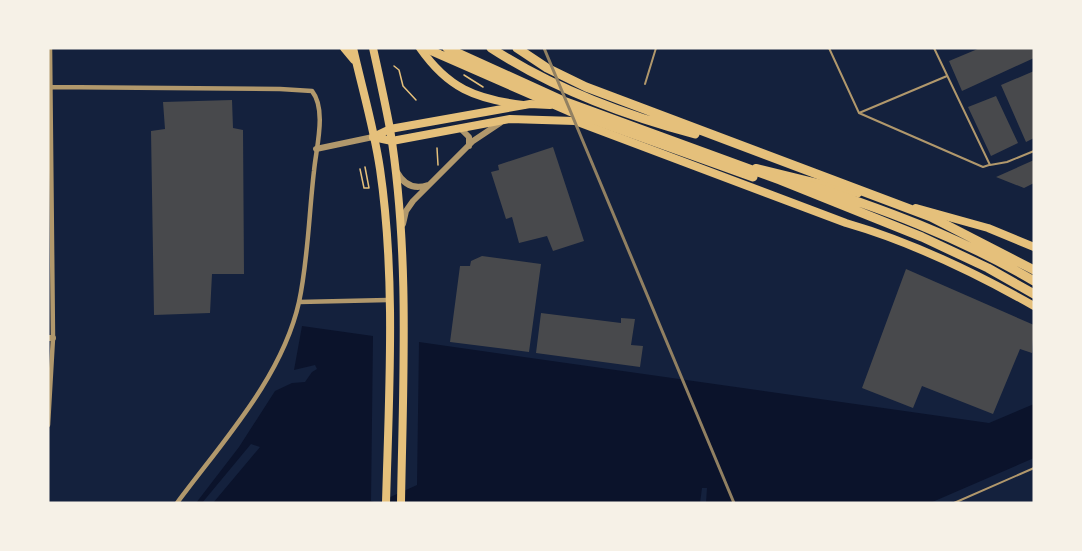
<svg xmlns="http://www.w3.org/2000/svg" width="1082" height="551" font-family="'PT Sans Narrow',sans-serif">
<rect width="100%" height="100%" fill="#14213d"/>
<path fill="#0b132b" d="M 302,326 L 373,336 L 371,501 L 377,503 L 417,485 L 419,342 L 989,423 L 1034,404 L 1034,458 L 930,503 L 706,503 L 707,488 L 702,488 L 700,503 L 213,503 L 260,447 L 251,444 L 202,503 L 196,503 L 239,447 L 275,391 L 292,383 L 305,382 L 312,372 L 317,369 L 315,365 L 294,370 Z"/>
<path fill="#48494c" d="M 980,48 L 1034,48 L 1034,58 L 962,91 L 949,61 Z
M 1034,71 L 1034,138 L 1026,142 L 1001,85 Z
M 996,96 L 1018,143 L 991,156 L 968,107 Z
M 232,100 L 233,128 L 243,130 L 244,274 L 212,274 L 210,313 L 154,315 L 151,131 L 165,129 L 163,102 Z
M 553,147 L 584,241 L 553,251 L 547,236 L 519,243 L 512,217 L 506,219 L 491,172 L 499,170 L 498,165 Z
M 1034,160 L 1034,183 L 1024,188 L 996,177 Z
M 482,256 L 541,264 L 529,352 L 450,342 L 460,266 L 470,266 L 471,261 Z
M 906,269 L 1034,325 L 1032,353 L 1020,349 L 993,414 L 922,386 L 913,408 L 862,388 Z
M 541,313 L 621,323 L 621,318 L 635,319 L 631,345 L 643,346 L 640,367 L 536,353 Z"/>
<g fill="none" stroke-linecap="round" stroke-linejoin="round">
<path stroke="#e5c07b" stroke-width="1.5" d="M 394,66 L 399,70 L 403,86 L 416,100
M 464,75 L 483,87
M 437,148 L 438,165
M 360,169 L 364,188 L 369,188 L 365,167"/>
<path stroke="#b1986c" stroke-width="2" d="M 829,48 L 859,113 L 947,76
M 934,48 L 990,165 L 1007,162 L 1034,151
M 645,84 L 656,48
M 859,113 L 983,167 L 989,165
M 954,503 L 1034,468"/>
<path stroke="#b1986c" stroke-width="4.5" d="M 50,87 L 280,89 L 312,91 C 327,110 316,148 314,171 C 309,213 308,261 299,302 C 282,378 222,442 177,503
M 299,302 L 388,300
M 48,425 L 53,338 L 50,48"/>
<path stroke="#b1986c" stroke-width="6" d="M 48,87 L 50,87
M 460,128 L 469,137 L 469,146
M 316,149 L 373,137
M 397,172 C 404,185 414,190 428,185
M 403,224 L 406,211 L 413,201 L 473,141 L 500,123
M 48,338 L 53,338"/>
<path stroke="#e5c07b" stroke-width="8" d="M 373,137 L 392,141 L 510,119 L 575,121 L 846,223 C 912,242 974,272 1034,306
M 373,137 L 390,129 L 530,104 L 550,105
M 756,168 L 858,193
M 916,208 L 988,228 L 1034,247"/>
<path stroke="#e5c07b" stroke-width="8" d="M 344,48 L 354,60
M 353,48 C 362,88 374,128 380,169 C 396,278 389,393 386,503
M 373,48 C 379,75 385,102 390,129 C 410,252 403,379 401,503
M 420,48 C 448,88 475,99 523,105"/>
<path stroke="#e5c07b" stroke-width="9" d="M 425,48 L 569,111 L 753,177
M 447,48 L 566,102 L 780,180 L 922,237 L 988,268 L 1034,294
M 491,48 C 554,89 623,115 695,134
M 517,48 L 547,68 L 586,87 L 931,217 L 1034,270
M 796,181 C 881,208 957,236 1034,281"/>
<path stroke="#918062" stroke-width="3" d="M 544,48 L 734,503"/>
</g>
<rect width="1082" height="551" fill="none" stroke="#f6f1e7" stroke-width="99"/>
</svg>
